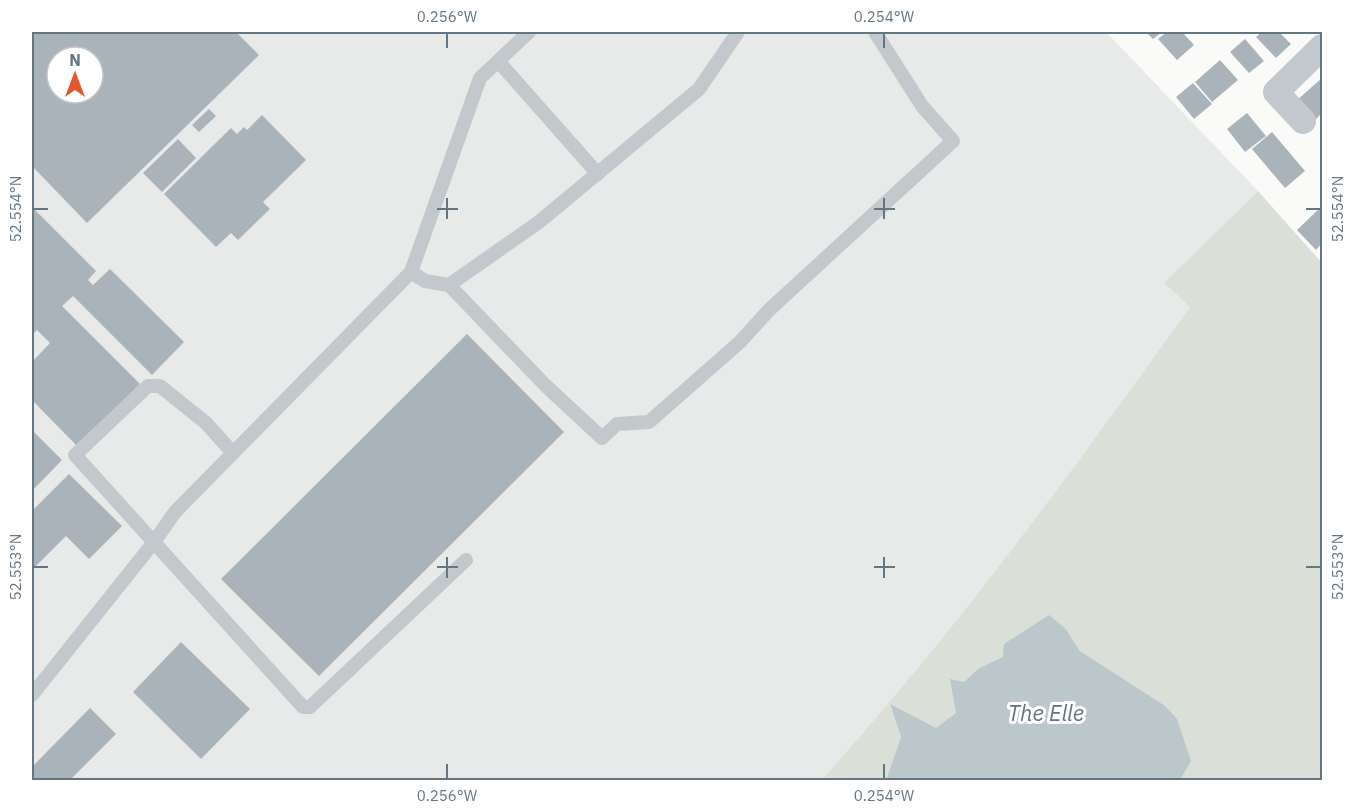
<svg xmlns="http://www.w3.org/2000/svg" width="1354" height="812" font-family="'IBM Plex Sans',sans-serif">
<rect width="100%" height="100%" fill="#fafaf8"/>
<path fill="#e8e9e9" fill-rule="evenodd" d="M 32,32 L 1106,32 L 1258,191 L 1164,283 L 1190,307 L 1064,484 L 890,704 L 822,780 L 32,780 ZM 57,57 L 93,57 L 93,93 L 57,93 Z"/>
<path fill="#dadfd7" d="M 1258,191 L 1322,263 L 1322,780 L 1179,780 L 1164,705 L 1080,651 L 1066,629 L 979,668 L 964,682 L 956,713 L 936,729 L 890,705 L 901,737 L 886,780 L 822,780 C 955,631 1074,470 1190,307 L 1164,283 Z"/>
<path fill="#bbc7cb" d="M 1049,615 L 1066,629 L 1080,651 L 1164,705 L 1177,719 L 1191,761 L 1180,780 L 886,780 L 901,737 L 890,704 L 936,728 L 956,713 L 950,679 L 964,682 L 979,668 L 1003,657 L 1004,644 Z"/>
<path fill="#aab3b9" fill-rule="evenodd" d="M 32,32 L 236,32 L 259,55 L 87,223 L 32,166 ZM 57,57 L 93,57 L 93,93 L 57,93 Z
M 1146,32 L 1162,32 L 1153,39 Z
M 1167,32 L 1182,32 L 1194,45 L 1177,60 L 1158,39 Z
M 1262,32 L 1279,32 L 1291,44 L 1276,58 L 1256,37 Z
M 1245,39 L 1264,61 L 1249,73 L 1230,52 Z
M 1220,60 L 1238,80 L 1212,102 L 1195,82 Z
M 1322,78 L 1322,113 L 1314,121 L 1296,101 Z
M 1193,83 L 1212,104 L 1194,119 L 1176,97 Z
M 209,109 L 216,116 L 199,132 L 192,125 Z
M 1247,113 L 1266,136 L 1245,152 L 1227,129 Z
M 262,115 L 306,160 L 263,202 L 270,209 L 238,240 L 231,233 L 216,247 L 164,194 L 231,128 L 237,134 L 244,127 L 247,130 Z
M 1272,132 L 1305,171 L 1285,188 L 1252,149 Z
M 178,139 L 196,158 L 162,192 L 143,173 Z
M 1322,206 L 1322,243 L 1316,250 L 1297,230 Z
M 32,207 L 96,271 L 88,280 L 93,285 L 110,269 L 184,342 L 152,375 L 73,296 L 62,306 L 140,384 L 77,446 L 32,400 L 32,362 L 50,343 L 37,330 L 32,335 Z
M 467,334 L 564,432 L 319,676 L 221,579 Z
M 32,430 L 62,460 L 32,491 Z
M 69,474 L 122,526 L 89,559 L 66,536 L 32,570 L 32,511 Z
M 181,642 L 250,709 L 201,759 L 133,692 Z
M 90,708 L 116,734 L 70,780 L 32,780 L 32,767 Z"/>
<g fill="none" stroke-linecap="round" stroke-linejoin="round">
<path stroke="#c3c8cc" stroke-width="14" d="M 529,32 L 480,78 L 411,272 L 425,281 L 449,285 L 539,222 L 699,89 L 738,32
M 498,61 L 598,174
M 449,285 L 545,385 L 602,438 L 617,424 L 649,422 L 740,342 L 769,310 L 953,141 L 922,106 L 875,32
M 233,453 L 206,423 L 160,386 L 148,386 L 75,455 L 303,707 L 310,707 L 466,560
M 32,695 L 154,542 L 175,512 L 411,272"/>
<path stroke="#c3c8cc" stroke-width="26" d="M 1303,121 L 1276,92 L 1322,47"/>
</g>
<path fill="none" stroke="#657683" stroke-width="2" d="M 447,33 L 447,48M 884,33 L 884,48M 447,198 L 447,219M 884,198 L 884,219M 33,209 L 48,209M 437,209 L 458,209M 874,209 L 895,209M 1306,209 L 1321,209M 447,557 L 447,578M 884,557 L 884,578M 33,567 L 48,567M 437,567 L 458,567M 874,567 L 895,567M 1306,567 L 1321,567M 447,764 L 447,779M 884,764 L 884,779"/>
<g text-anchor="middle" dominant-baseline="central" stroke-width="6" stroke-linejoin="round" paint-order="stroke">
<g font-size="22" font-style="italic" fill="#60757c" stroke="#fff">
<text x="1046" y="712">The Elle</text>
</g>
</g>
<rect width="1354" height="812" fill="none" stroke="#ffffff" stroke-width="66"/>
<g transform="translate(75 75)"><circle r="28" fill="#ffffff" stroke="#c1c8cd" stroke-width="1.5"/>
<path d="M0-4.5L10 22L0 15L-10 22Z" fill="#e4572e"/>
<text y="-9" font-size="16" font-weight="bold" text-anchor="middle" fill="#657683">N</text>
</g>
<rect x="33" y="33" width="1288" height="746" fill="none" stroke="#657683" stroke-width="2"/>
<g font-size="15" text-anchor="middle" fill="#657683">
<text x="447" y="22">0.256°W</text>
<text x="884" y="22">0.254°W</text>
<text transform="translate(16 209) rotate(-90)" y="5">52.554°N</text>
<text transform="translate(1338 209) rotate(-90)" y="5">52.554°N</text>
<text transform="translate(16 567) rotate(-90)" y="5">52.553°N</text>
<text transform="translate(1338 567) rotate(-90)" y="5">52.553°N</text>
<text x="447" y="801">0.256°W</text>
<text x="884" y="801">0.254°W</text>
</g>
</svg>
